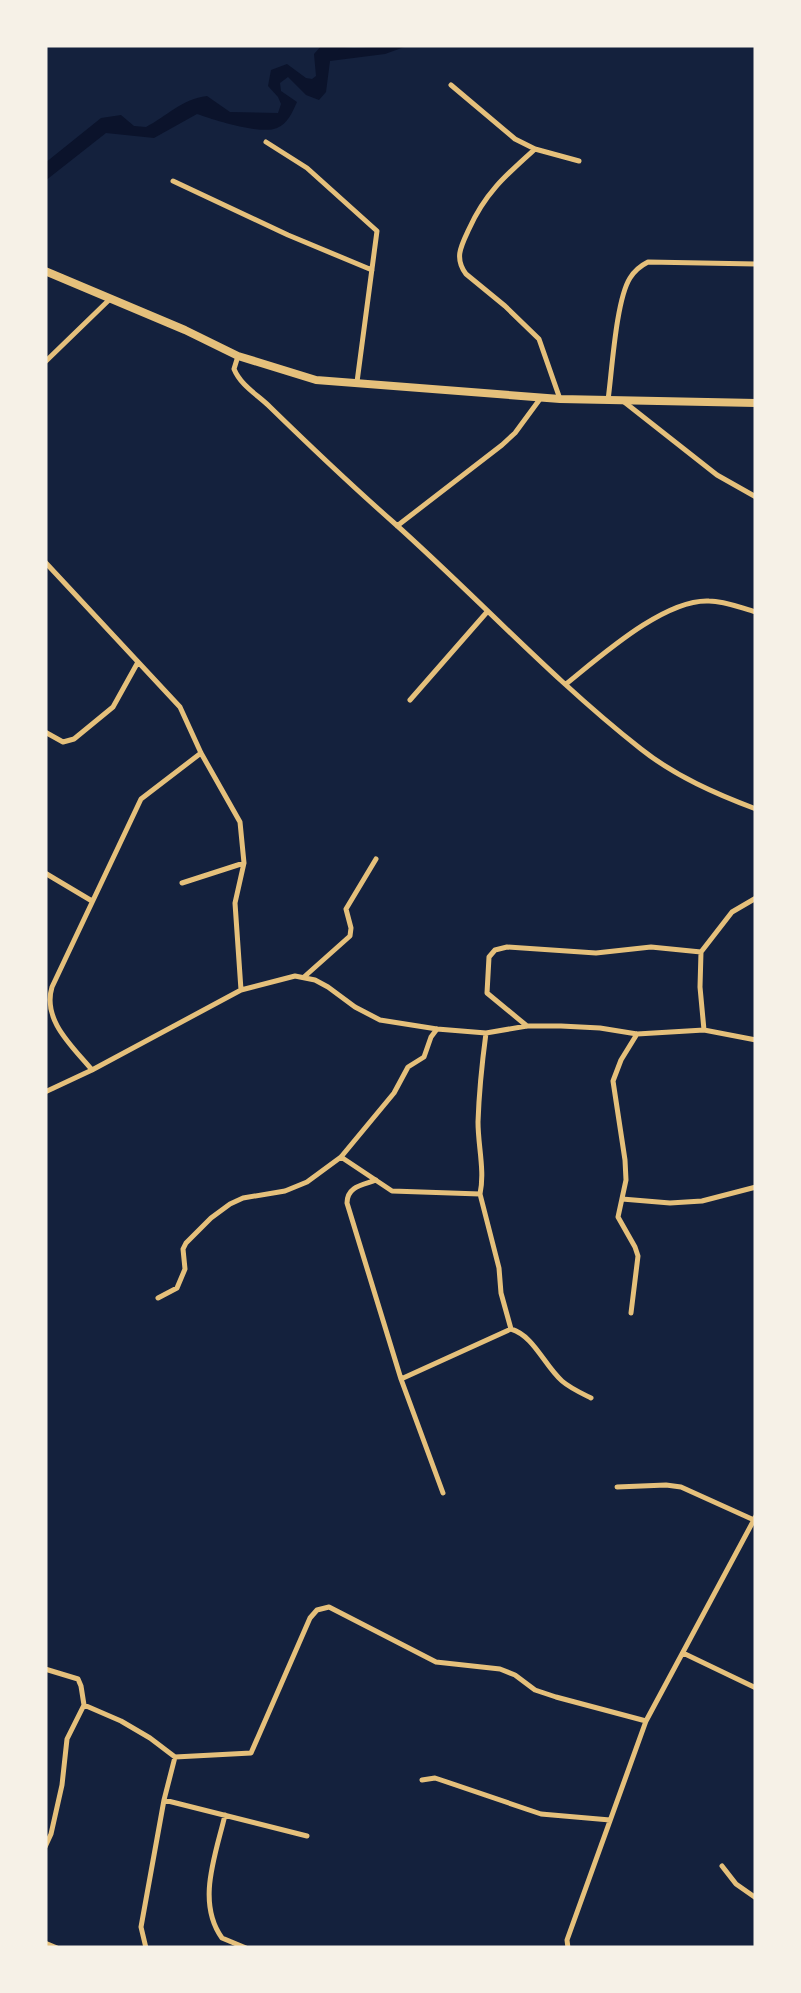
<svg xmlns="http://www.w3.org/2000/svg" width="801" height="1993" font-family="Arial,sans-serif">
<rect width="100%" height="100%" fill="#14213d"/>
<path fill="#0b132b" d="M 322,45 L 354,48 L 410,45 L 385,54 L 330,61 L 326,92 L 319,100 L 306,95 L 288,77 L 280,83 L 281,91 L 297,102 C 292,113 288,123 277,128 C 261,135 214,120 197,114 L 154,138 L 106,133 L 45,181 L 45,163 L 101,118 L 121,115 L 134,126 L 146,127 C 167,116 182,99 207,96 L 230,112 L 278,113 L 281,104 L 278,97 L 268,86 L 271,70 L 287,64 L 306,78 L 312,79 L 316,76 L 314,54 Z"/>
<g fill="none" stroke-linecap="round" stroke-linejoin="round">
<path stroke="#e5c07b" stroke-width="5" d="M 451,85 L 515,139 L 535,149 L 579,161
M 266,142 L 307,168 L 377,231 L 357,382
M 535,149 C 506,175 485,193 469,229 C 461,246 454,258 466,274 L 505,306 L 539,339 L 560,399
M 173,181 L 288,235 L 372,270
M 238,356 L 234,369 C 241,386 258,395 270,407 C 311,447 351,485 393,522 C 477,597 553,680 641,749 C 675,776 716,794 756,809
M 45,362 L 111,298
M 608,400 C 612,371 616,300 630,278 C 635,270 640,266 648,262 L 756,264
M 623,401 L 717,475 L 756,497
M 397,526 L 502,445 L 515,433 L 540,399
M 45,562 L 180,707 L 201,753 L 240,822 L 244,863 L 235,903 L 241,990
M 566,684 C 601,656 664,599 709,601 C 725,601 741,608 756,612
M 410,700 L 487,612
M 45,732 L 63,742 L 74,739 L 113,707 L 138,662
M 45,873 L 92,901
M 182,883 L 244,863
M 304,977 L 350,936 L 351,928 L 346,909 L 376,859
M 527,1026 L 487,993 L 489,957 L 495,950 L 507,947 L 596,953 L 651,947 L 701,952
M 704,1030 L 700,987 L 701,952 L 732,912 L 756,898
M 92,1070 C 72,1046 42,1020 52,987 L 141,799 L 201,753
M 45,1092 L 92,1070 L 241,990 L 295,976 L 315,980 L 328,987 L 355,1007 L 380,1020 L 437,1029 L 486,1033 L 527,1026 L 561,1026 L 600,1028 L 637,1034 L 704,1030 L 756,1040
M 341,1157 L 392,1191 L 480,1194
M 376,1180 C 363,1185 347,1186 347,1203 L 401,1379 L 443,1493
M 622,1199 L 670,1203 L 702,1201 L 756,1187
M 158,1298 L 177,1288 L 185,1269 L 183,1249 L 186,1243 L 211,1218 L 230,1204 L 243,1198 L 285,1191 L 307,1182 L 341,1157 L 394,1093 L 408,1067 L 424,1057 L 431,1037 L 437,1029
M 631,1313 L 638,1256 L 635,1247 L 618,1217 L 626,1180 L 625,1160 L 613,1081 L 621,1060 L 637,1034
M 511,1329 C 534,1336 544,1365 562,1381 C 570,1388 581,1393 591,1398
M 401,1379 L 511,1329 L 501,1293 L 499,1268 L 480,1194 C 485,1171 478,1146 478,1122 C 479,1092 482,1063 486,1033
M 617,1487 L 666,1485 L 681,1487 L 754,1520
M 683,1653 L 756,1688
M 45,1669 L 78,1679 L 81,1686 L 84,1705 L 67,1739 L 62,1785 L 51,1834 L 45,1847
M 84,1705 L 121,1721 L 150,1738 L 175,1757 L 251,1753 L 310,1618 L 317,1610 L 329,1607 L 436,1662 L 500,1669 L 515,1675 L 535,1690 L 556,1697 L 646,1721
M 422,1780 L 435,1778 L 541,1814 L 610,1820
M 164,1800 L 307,1836
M 225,1815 C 216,1854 196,1902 222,1938 L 246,1948
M 722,1866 L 736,1884 L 756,1898
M 45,1943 L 57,1948
M 146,1948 L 141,1927 L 164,1800 L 175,1757
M 568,1948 L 567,1940 L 646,1721 L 756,1516"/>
<path stroke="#e5c07b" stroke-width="8" d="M 45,271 L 185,330 L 238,356 L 316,380 L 560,399 L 756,403"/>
</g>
<rect width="801" height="1993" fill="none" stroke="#f6f1e7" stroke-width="95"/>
</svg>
